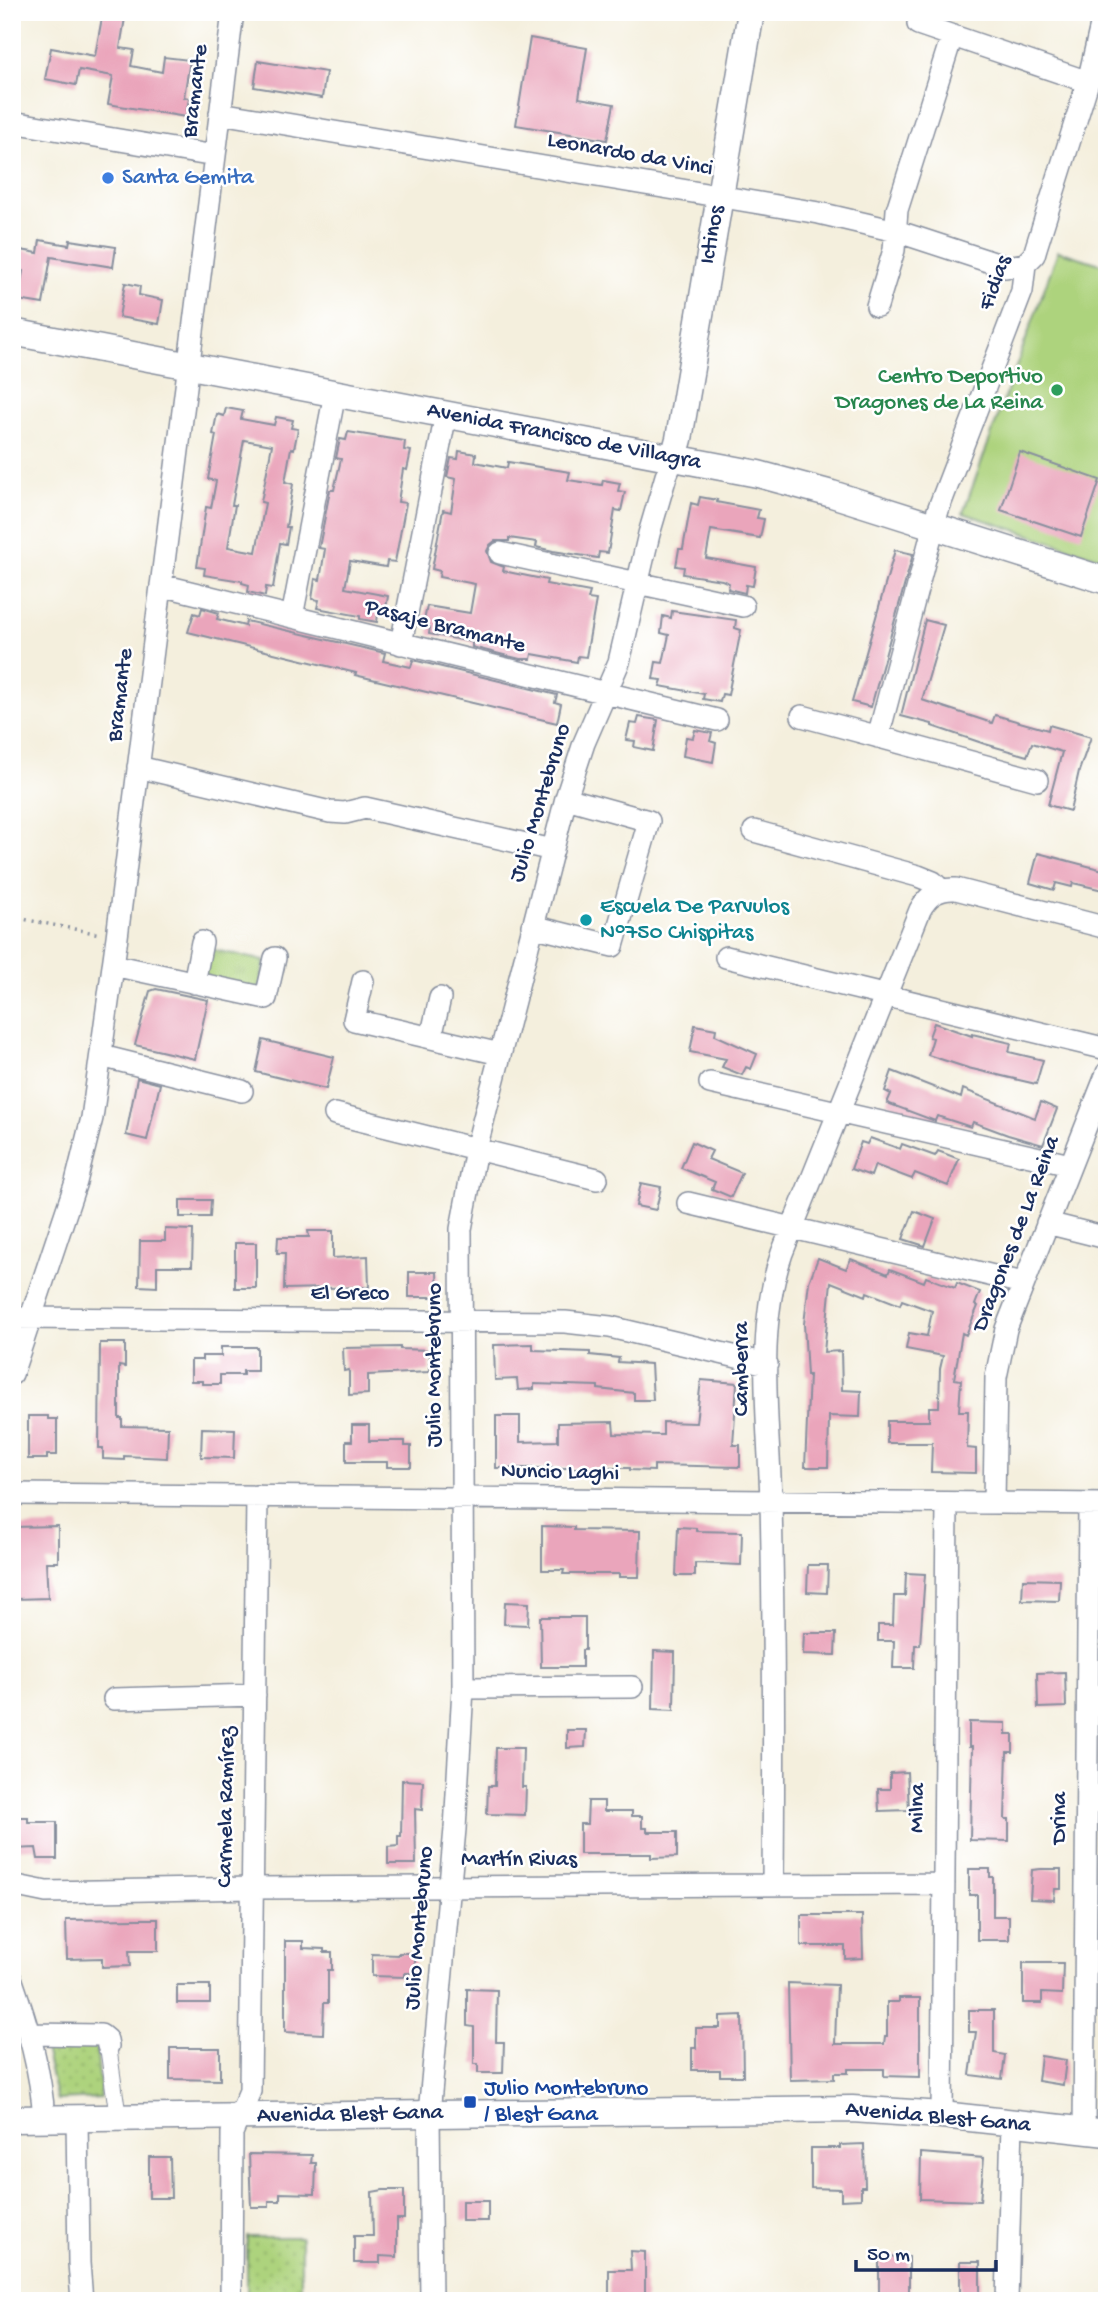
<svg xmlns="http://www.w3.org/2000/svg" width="1119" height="2313" font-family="'Gochi Hand',sans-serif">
<defs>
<pattern id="grass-tufts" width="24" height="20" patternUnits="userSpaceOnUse" patternTransform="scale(1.75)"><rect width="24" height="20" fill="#add37d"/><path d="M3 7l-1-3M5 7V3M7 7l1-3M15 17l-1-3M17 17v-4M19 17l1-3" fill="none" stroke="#94b56e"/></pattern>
<pattern id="park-dots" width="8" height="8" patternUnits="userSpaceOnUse" patternTransform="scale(1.75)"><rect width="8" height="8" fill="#add37d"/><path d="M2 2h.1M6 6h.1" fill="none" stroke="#94b56e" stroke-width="1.8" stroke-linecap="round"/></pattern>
</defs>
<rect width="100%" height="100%" fill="#fff"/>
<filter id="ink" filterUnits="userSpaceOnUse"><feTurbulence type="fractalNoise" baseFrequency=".0143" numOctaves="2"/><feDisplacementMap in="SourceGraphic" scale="14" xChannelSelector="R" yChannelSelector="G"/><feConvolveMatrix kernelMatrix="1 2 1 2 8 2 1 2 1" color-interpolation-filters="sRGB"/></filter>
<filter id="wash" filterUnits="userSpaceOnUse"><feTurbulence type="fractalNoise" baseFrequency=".00686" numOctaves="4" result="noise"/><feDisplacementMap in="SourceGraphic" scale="28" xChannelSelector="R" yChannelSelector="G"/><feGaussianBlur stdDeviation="1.57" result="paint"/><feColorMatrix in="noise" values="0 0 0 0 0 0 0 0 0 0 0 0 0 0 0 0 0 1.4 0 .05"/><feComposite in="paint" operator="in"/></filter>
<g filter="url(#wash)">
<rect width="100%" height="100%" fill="#f4efdd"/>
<path fill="url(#grass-tufts)" stroke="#64816e" stroke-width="2" d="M 210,949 L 265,961 L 259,991 L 203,980 Z"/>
<path fill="url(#park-dots)" stroke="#64816e" stroke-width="2" d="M 96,2044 L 101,2098 L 57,2100 L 44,2045 Z
M 247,2237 L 301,2237 L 301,2301 L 247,2301 Z"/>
<path fill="#add37d" stroke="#64816e" stroke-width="2" d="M 1058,251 L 1107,266 L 1107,560 L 963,513 Z"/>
<g id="blocks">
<path fill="#eaa5bb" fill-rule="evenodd" d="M 103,12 L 126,12 L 120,48 L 134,50 L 131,66 L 162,72 L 164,57 L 190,60 L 184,97 L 189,98 L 186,117 L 108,104 L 113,76 L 79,70 L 76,85 L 45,79 L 51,48 L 95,56 Z
M 530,38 L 587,48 L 579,98 L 614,104 L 607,140 L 516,125 Z
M 258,61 L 326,72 L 322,98 L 254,87 Z
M 40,240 L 69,245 L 70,240 L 116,247 L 113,267 L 51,257 L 43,304 L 18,300 L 23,271 L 12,269 L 15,249 L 38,253 Z
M 125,283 L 140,286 L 139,295 L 163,300 L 159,324 L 119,317 Z
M 226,408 L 243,411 L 241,419 L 274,425 L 276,417 L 293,420 L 291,428 L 298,429 L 294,449 L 291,448 L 285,482 L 293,484 L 286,527 L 289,527 L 286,544 L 280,543 L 273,588 L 266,587 L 265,596 L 248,592 L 249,585 L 242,583 L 242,581 L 204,575 L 205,568 L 197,567 L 206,507 L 211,508 L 216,481 L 208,479 L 216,435 L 213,434 L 217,414 L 224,416 ZM 244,440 L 272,445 L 261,502 L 265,503 L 256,552 L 228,547 L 235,505 L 232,505 Z
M 348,432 L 405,441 L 404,450 L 411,451 L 407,470 L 403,469 L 398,502 L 406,503 L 395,562 L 387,561 L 386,567 L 350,561 L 345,588 L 388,596 L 385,615 L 378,614 L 377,622 L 360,619 L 360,616 L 317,608 L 319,600 L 312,599 L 315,579 L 320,580 L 325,549 L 319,548 L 330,490 L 334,490 L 341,459 L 336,458 L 340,439 L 346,440 Z
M 459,451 L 476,454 L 475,462 L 507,468 L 508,462 L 570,472 L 568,480 L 602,485 L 603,480 L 620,483 L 618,491 L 625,492 L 621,511 L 615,510 L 608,553 L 599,552 L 598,558 L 553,551 L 536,547 L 537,542 L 509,538 L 509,541 L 495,541 L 490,545 L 487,551 L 491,562 L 504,567 L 503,571 L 547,580 L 546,584 L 590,592 L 588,599 L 596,600 L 586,657 L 578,656 L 577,662 L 532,654 L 531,659 L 520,659 L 472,647 L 472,642 L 429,634 L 430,627 L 423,626 L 427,606 L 470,613 L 475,584 L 439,577 L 440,571 L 432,569 L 443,510 L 451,512 L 456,479 L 447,477 L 451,458 L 458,459 Z
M 1020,452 L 1100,480 L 1081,537 L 1001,510 Z
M 700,497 L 717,500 L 716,502 L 759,510 L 757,518 L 764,519 L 760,538 L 711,530 L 706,558 L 756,567 L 753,586 L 746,585 L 745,593 L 728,589 L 729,583 L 722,580 L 683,574 L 684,567 L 676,566 L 679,549 L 683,549 L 691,503 L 698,505 Z
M 895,550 L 913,554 L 871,707 L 852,702 Z
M 202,608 L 219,613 L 217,619 L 245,626 L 246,621 L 385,653 L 383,661 L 411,667 L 413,660 L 557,695 L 555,702 L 561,704 L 557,723 L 355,675 L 356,673 L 188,632 L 194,613 L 200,615 Z
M 672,611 L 736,620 L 735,628 L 741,630 L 728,695 L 722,694 L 720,702 L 703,699 L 704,694 L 660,686 L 662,680 L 653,679 L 656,662 L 663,663 L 669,635 L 661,633 L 663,616 L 671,618 Z
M 925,620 L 944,625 L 922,700 L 992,723 L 995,715 L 1048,730 L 1049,725 L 1091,737 L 1079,771 L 1070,811 L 1048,805 L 1062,752 L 1032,743 L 1027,756 L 985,744 L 932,726 L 932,724 L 901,716 Z
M 639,717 L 658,720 L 653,751 L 634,747 L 635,741 L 626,740 L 630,723 L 637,724 Z
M 695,730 L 712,733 L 710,741 L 716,743 L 713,762 L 683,756 L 686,737 L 693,738 Z
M 1038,853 L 1107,871 L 1107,891 L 1073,883 L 1072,887 L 1056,883 L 1054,890 L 1030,883 Z
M 156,989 L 208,1000 L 195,1059 L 135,1045 L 150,991 Z
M 934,1023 L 972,1036 L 972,1034 L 1011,1043 L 1009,1052 L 1043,1060 L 1036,1084 L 968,1068 L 928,1055 L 933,1038 L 929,1037 Z
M 695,1025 L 716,1029 L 715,1035 L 757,1054 L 751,1069 L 746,1067 L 742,1075 L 722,1067 L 726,1059 L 690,1052 Z
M 263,1040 L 334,1057 L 326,1089 L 256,1072 Z
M 892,1071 L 961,1098 L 963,1089 L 1035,1118 L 1041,1102 L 1057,1109 L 1043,1145 L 1008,1135 L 973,1122 L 971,1127 L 937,1116 L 935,1121 L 887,1103 L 891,1094 L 885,1091 Z
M 137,1078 L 160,1084 L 147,1140 L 126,1135 Z
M 870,1138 L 900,1149 L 902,1144 L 935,1156 L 938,1151 L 959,1159 L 948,1186 L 915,1173 L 912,1179 L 875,1165 L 871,1176 L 851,1169 L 861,1142 L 867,1144 Z
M 692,1142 L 712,1151 L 708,1159 L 742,1173 L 731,1197 L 712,1189 L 715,1182 L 681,1168 Z
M 641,1183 L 661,1187 L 656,1210 L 636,1206 Z
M 180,1200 L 211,1200 L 210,1217 L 180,1217 Z
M 914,1211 L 935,1219 L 925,1246 L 903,1239 Z
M 165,1229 L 193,1230 L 192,1266 L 157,1266 L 157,1287 L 139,1286 L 140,1241 L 165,1241 Z
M 308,1231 L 333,1231 L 333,1258 L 368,1256 L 369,1287 L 284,1289 L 285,1253 L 277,1253 L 278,1237 L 309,1237 Z
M 235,1243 L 256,1243 L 256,1288 L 235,1288 Z
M 818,1258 L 846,1269 L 851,1259 L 888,1274 L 890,1269 L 924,1282 L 926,1277 L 955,1288 L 957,1283 L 980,1292 L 975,1305 L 978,1306 L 966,1335 L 962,1333 L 954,1379 L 961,1380 L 959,1411 L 968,1411 L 967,1448 L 976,1449 L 976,1473 L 931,1472 L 932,1443 L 887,1443 L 887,1421 L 929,1421 L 929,1407 L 939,1407 L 940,1369 L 943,1356 L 906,1349 L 909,1333 L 927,1336 L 932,1311 L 902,1300 L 900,1305 L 867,1292 L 866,1296 L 831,1282 L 824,1352 L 841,1351 L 842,1390 L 861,1391 L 860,1417 L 829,1416 L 828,1467 L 805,1467 L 809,1375 L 807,1375 L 804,1324 L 809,1282 Z
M 409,1272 L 437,1272 L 438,1297 L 409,1297 Z
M 100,1343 L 125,1343 L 125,1367 L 119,1366 L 119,1418 L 122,1418 L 122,1426 L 168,1427 L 167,1458 L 124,1456 L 124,1460 L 103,1459 L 103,1448 L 99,1448 Z
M 533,1344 L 533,1350 L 590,1352 L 590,1355 L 619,1358 L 618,1362 L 651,1364 L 653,1400 L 634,1400 L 634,1393 L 598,1389 L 598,1386 L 534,1384 L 534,1389 L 518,1390 L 517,1379 L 495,1380 L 494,1345 Z
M 221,1347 L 257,1347 L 257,1371 L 243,1371 L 243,1375 L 220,1375 L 220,1384 L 202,1384 L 202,1381 L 191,1381 L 191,1360 L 202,1360 L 202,1356 L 221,1356 Z
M 400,1347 L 400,1349 L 430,1350 L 429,1372 L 368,1375 L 368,1394 L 349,1395 L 349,1370 L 344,1371 L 343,1348 Z
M 701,1380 L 737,1383 L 733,1445 L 740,1445 L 740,1467 L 654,1465 L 654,1471 L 630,1470 L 630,1468 L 496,1468 L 496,1416 L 520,1416 L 520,1442 L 558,1441 L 558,1423 L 613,1422 L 614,1434 L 663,1435 L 663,1422 L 696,1423 Z
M 28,1416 L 48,1416 L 48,1419 L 57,1419 L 57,1455 L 47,1455 L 47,1459 L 28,1459 Z
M 352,1425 L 369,1425 L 369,1441 L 405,1441 L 405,1446 L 411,1446 L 411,1467 L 387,1467 L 387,1462 L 346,1462 L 346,1441 L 352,1441 Z
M 202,1428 L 235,1429 L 234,1458 L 201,1457 Z
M 58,1526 L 58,1562 L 46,1562 L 48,1598 L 15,1599 L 15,1593 L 12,1593 L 12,1527 Z
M 542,1526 L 574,1527 L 574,1530 L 640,1531 L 639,1577 L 619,1577 L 619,1574 L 563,1574 L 564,1570 L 542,1570 Z
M 678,1527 L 696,1528 L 696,1531 L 742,1532 L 741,1565 L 695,1563 L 695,1576 L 676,1576 Z
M 808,1565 L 828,1565 L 827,1593 L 807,1592 Z
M 906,1573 L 925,1574 L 920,1645 L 915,1645 L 914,1668 L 893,1668 L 894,1641 L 878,1641 L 878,1625 L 893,1625 L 894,1596 L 905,1596 Z
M 1023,1579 L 1060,1580 L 1059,1601 L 1022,1600 Z
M 505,1602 L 529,1603 L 528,1625 L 504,1624 Z
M 540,1617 L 585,1617 L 585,1650 L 582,1650 L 582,1667 L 541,1667 Z
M 804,1633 L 836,1633 L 835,1655 L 803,1654 Z
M 654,1651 L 675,1652 L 674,1710 L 653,1709 Z
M 1065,1672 L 1066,1707 L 1038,1708 L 1037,1673 Z
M 969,1722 L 1006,1723 L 1006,1734 L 1013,1734 L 1013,1752 L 1007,1752 L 1005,1819 L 1009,1819 L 1009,1841 L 970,1840 L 972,1747 L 969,1747 Z
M 567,1730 L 586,1730 L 585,1747 L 567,1748 Z
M 496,1748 L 523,1748 L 522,1787 L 526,1787 L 525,1815 L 487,1814 L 488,1786 L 495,1786 Z
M 907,1772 L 909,1810 L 879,1811 L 878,1789 L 890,1789 L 890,1773 Z
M 402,1780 L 423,1781 L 422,1810 L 415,1809 L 416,1864 L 388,1864 L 388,1847 L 398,1846 L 398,1836 L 401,1836 Z
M 588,1801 L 604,1801 L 604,1811 L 632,1811 L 632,1816 L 642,1816 L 642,1828 L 647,1828 L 647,1832 L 677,1832 L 677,1857 L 651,1858 L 651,1854 L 580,1854 L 580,1824 L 587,1824 Z
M 12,1817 L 28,1817 L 28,1822 L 57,1822 L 57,1859 L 38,1859 L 36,1848 L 12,1849 Z
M 969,1869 L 990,1869 L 990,1877 L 993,1877 L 993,1916 L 1009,1916 L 1009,1940 L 977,1940 L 977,1895 L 969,1895 Z
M 1041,1869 L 1061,1869 L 1061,1889 L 1055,1889 L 1054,1900 L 1030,1899 L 1032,1870 Z
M 801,1915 L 862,1915 L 863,1958 L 845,1959 L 845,1946 L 801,1946 Z
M 139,1919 L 158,1919 L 158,1951 L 129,1951 L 130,1966 L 102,1967 L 102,1958 L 67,1959 L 66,1920 Z
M 285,1941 L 303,1941 L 303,1948 L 324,1949 L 324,1952 L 332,1952 L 332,1970 L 328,1970 L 328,2003 L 324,2003 L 323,2034 L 285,2032 Z
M 399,1953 L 415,1953 L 415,1973 L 405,1973 L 405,1977 L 372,1976 L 372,1954 L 399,1955 Z
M 1023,1963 L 1063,1963 L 1062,1994 L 1042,1993 L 1042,2003 L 1023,2003 Z
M 788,1983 L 837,1985 L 835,2044 L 884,2044 L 885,2036 L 887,2036 L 887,2002 L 899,2002 L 899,1998 L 920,1998 L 920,2077 L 884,2076 L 884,2069 L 848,2069 L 848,2073 L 834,2073 L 834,2079 L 790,2080 Z
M 177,1985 L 210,1985 L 210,2003 L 177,2003 Z
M 467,1989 L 497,1990 L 496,2042 L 504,2042 L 503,2073 L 478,2073 L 478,2064 L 474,2064 L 474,2027 L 467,2026 Z
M 969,2010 L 994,2010 L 994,2053 L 1005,2055 L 1002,2079 L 970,2075 L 976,2032 L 969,2032 Z
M 742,2015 L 743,2076 L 720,2076 L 720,2070 L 692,2070 L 692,2048 L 696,2048 L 696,2028 L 720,2028 L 720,2016 Z
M 170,2048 L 220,2048 L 220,2080 L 170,2079 Z
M 1041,2056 L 1066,2060 L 1063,2085 L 1038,2081 Z
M 864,2144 L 865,2187 L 861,2187 L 861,2199 L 841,2200 L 841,2189 L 811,2188 L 811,2148 L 840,2148 L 840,2145 Z
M 921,2153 L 984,2158 L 980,2201 L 920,2199 Z
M 249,2154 L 312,2155 L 311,2163 L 316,2163 L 315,2194 L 280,2193 L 280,2201 L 269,2201 L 269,2207 L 251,2207 Z
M 149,2157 L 170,2157 L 171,2198 L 149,2198 Z
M 383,2190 L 404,2190 L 404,2219 L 397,2219 L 397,2257 L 380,2256 L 380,2263 L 354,2263 L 354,2236 L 373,2236 L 372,2192 Z
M 462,2201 L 488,2201 L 488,2221 L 462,2221 Z
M 630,2251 L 645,2252 L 645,2301 L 609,2301 L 609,2270 L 631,2270 Z
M 879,2256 L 909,2257 L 909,2301 L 879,2301 Z
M 960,2262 L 980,2262 L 980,2301 L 960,2301 Z"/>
</g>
</g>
<g filter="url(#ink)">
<use href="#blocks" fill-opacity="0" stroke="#888f9e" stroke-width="2"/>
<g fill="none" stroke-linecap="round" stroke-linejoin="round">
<g stroke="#888f9e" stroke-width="18">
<path id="pedestrian" d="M 108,2046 L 118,2118"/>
</g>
<g stroke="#888f9e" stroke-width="24">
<path id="minor" d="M 918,24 L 1088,82
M 220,113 L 819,213 L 896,231 L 1006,267 L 1025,264
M 12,122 L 215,156
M 877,306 L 894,250 L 897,210 L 952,36
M 500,553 L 743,606
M 161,585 L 717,720
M 292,617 L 335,393
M 401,644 L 446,414
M 802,716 L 1037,780
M 878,737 L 938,510 L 1022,291 L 1025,264 L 1034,255 L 1036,248 L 1088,82 L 1104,12
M 138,767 L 330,812 L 345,813 L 365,808 L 553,850
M 754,831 L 918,876 L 933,882 L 941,890
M 532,926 L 613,946 L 649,821 L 566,798
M 726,957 L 1107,1049
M 113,965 L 266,998 L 275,958
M 363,981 L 354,1020 L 500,1054
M 194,983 L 202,942
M 431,1038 L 440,998
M 101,1056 L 242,1091
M 710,1083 L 1070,1165
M 335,1114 L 597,1179
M 688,1203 L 1023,1283
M 1047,1223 L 1107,1238
M 12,1318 L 565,1322 L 610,1327 L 767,1364
M 12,1374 L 76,1182 L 92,1118 L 117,937 L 233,12
M 12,1494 L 1107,1504
M 994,1503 L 996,1377 L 1006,1329 L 1107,1073
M 463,1688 L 632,1687
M 114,1699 L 255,1695
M 12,1885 L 46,1892 L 253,1888 L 944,1884
M 773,1885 C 774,1758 774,1630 771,1502 C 769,1422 755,1330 782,1253 L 920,910 C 928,895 939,888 956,889 L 1107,928
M 12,1981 C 28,2027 41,2070 44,2119
M 31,2034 L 101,2035 L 107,2040 L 108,2046
M 942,2115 L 947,1503
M 77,2118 L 79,2263 L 82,2301
M 1084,2132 L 1089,1504
M 231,2301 L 232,2133 L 250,2091 L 257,1496
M 431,2301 L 429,2114 L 455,1829 L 463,1688 L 461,1229 L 476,1149 L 566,798 L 584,743 L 619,662 L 649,534 L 666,476 L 674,457
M 1007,2301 L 1012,2124"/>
</g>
<g stroke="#888f9e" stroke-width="29">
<path id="tertiary" d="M 12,332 L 758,474 L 832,494 L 1107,581
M 674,457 L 679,439 L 751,12
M 12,2119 L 852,2109 L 942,2115 L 1107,2133"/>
</g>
<path stroke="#888f9e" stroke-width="3.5" stroke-dasharray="2 5" stroke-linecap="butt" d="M 12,917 L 100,934"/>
<use href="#pedestrian" stroke="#fff" stroke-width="16"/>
<use href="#minor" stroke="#fff" stroke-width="21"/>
<use href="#tertiary" stroke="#fff" stroke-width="26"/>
</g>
</g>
<circle fill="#3f7fe0" stroke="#fff" stroke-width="2.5" cx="108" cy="178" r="7"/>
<circle fill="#2e9e5b" stroke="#fff" stroke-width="2.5" cx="1057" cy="390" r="7"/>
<circle fill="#0f9aa8" stroke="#fff" stroke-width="2.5" cx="586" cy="920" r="7"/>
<rect fill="#1a4fb4" stroke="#fff" stroke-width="2.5" x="463" y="2095" width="14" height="14" rx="3.5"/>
<g text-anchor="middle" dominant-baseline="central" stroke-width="5" stroke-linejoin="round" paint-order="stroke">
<g font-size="23" fill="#1b2f5e" stroke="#fff">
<text transform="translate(196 91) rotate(-83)">Bramante</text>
<text transform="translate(630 155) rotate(10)">Leonardo da Vinci</text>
<text transform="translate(713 235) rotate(-80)">Ictinos</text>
<text transform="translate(996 283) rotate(-70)">Fidias</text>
<text transform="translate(564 437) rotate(11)">Avenida Francisco de Villagra</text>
<text transform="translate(445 627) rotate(14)">Pasaje Bramante</text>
<text transform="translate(121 695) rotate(-83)">Bramante</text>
<text transform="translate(541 803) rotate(-73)">Julio Montebruno</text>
<text transform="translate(1017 1234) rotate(-69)">Dragones de La Reina</text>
<text x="350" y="1294">El Greco</text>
<text transform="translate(435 1365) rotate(-90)">Julio Montebruno</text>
<text transform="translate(742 1369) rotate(-90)">Camberra</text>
<text transform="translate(560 1473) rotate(1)">Nuncio Laghi</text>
<text transform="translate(227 1807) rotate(-89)">Carmela Ramírez</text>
<text transform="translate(918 1808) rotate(-89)">Milna</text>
<text transform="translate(1060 1818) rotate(-90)">Drina</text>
<text x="519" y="1860">Martín Rivas</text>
<text transform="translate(420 1928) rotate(-85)">Julio Montebruno</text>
<text transform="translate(350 2115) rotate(-1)">Avenida Blest Gana</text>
<text transform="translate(938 2118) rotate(5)">Avenida Blest Gana</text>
</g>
<g font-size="23" fill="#366cbe" stroke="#fff" text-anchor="start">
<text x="122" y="178">Santa Gemita</text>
</g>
<g font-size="23" fill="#27864d" stroke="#fff" text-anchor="end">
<text x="1043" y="377">Centro Deportivo<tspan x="1043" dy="26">Dragones de La Reina</tspan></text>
</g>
<g font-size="23" fill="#0d838f" stroke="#fff" text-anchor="start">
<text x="600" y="907">Escuela De Parvulos<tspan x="600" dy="26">N°750 Chispitas</tspan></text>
</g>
<g font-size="23" fill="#164399" stroke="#fff" text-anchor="start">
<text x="484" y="2089">Julio Montebruno<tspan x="484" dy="26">/ Blest Gana</tspan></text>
</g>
</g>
<rect width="1119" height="2313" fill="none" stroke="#fff" stroke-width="42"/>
<path d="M856 2260v10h140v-10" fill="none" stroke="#1b2f5e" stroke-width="3.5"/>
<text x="867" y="2260" font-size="21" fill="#1b2f5e" stroke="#ffffff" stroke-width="5" paint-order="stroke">50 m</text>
</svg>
